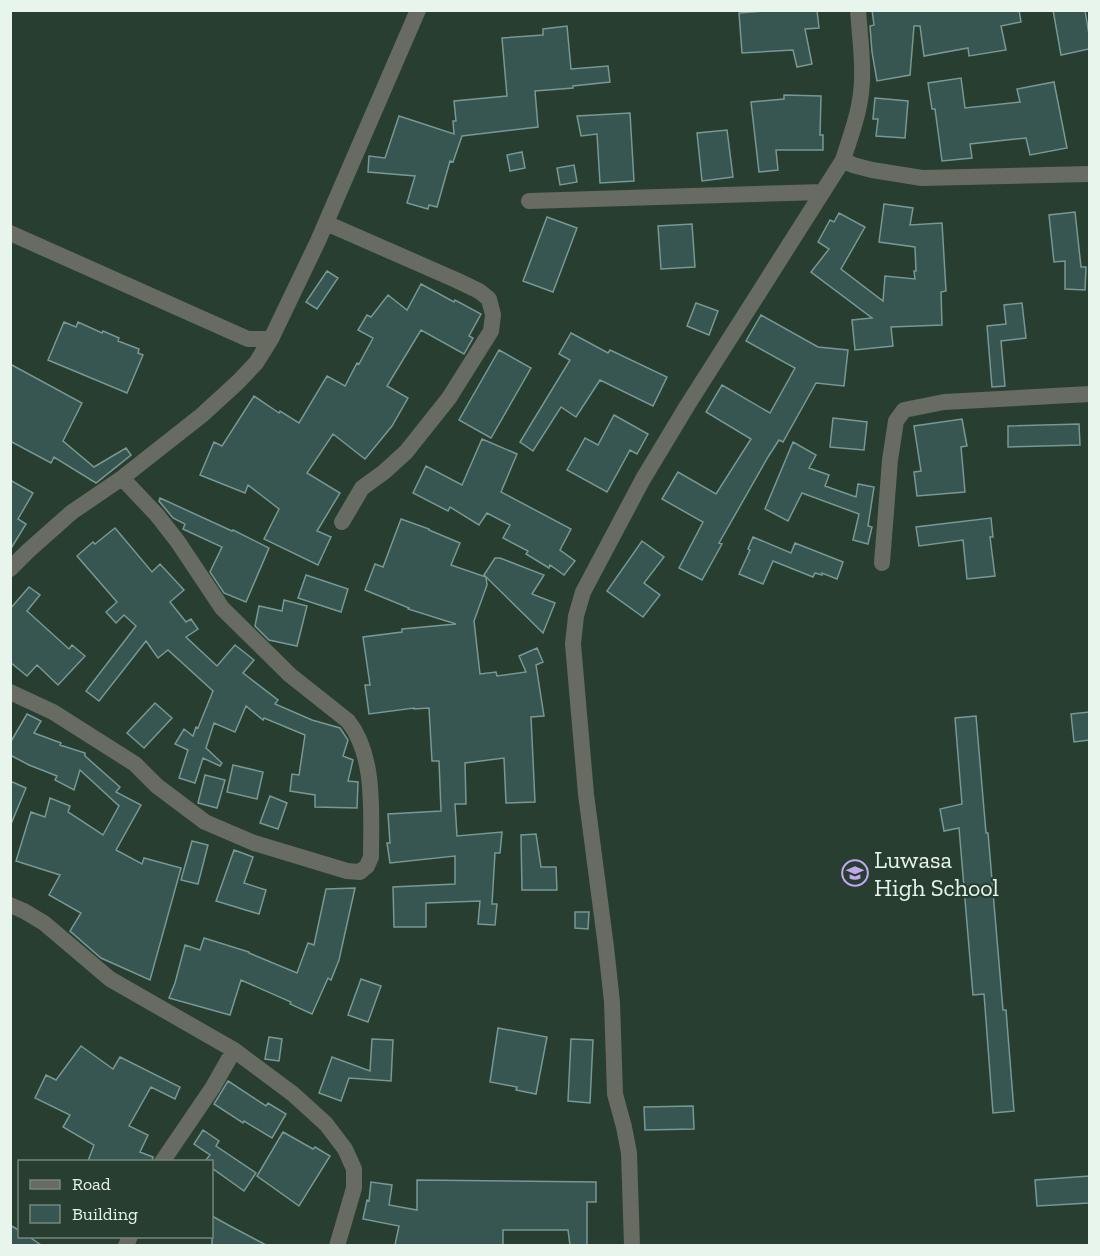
<svg xmlns="http://www.w3.org/2000/svg" width="1100" height="1256" font-family="'Zilla Slab',serif">
<rect width="100%" height="100%" fill="#283e30"/>
<path fill="#375551" stroke="#779893" stroke-width="1.5" d="M 778,10 L 817,10 L 819,28 L 805,29 L 812,64 L 797,67 L 793,50 L 742,53 L 739,13 Z
M 872,10 L 1019,10 L 1021,22 L 1001,26 L 1006,50 L 969,56 L 968,48 L 924,56 L 920,26 L 914,26 L 910,75 L 877,81 L 872,52 L 870,26 L 874,25 Z
M 1053,10 L 1085,10 L 1089,35 L 1089,49 L 1061,55 Z
M 567,26 L 571,69 L 608,66 L 610,82 L 573,86 L 573,88 L 535,91 L 538,127 L 462,136 L 453,162 L 450,161 L 437,207 L 429,205 L 428,209 L 407,203 L 415,176 L 368,172 L 369,156 L 385,158 L 399,116 L 454,134 L 453,121 L 456,121 L 454,101 L 507,96 L 502,38 L 543,35 L 543,29 Z
M 961,78 L 965,108 L 1020,102 L 1017,89 L 1054,82 L 1067,148 L 1030,155 L 1026,138 L 970,144 L 972,158 L 942,161 L 935,109 L 932,109 L 928,83 Z
M 784,95 L 821,96 L 820,135 L 823,135 L 823,150 L 776,150 L 778,170 L 759,172 L 751,102 L 784,99 Z
M 875,98 L 908,101 L 905,138 L 876,136 L 878,119 L 873,119 Z
M 630,113 L 634,181 L 600,183 L 597,134 L 581,136 L 577,116 Z
M 727,130 L 733,177 L 702,181 L 697,133 Z
M 522,152 L 525,168 L 510,171 L 507,155 Z
M 574,165 L 577,182 L 560,185 L 557,168 Z
M 884,204 L 913,208 L 910,225 L 942,223 L 946,291 L 941,292 L 942,325 L 891,327 L 893,346 L 855,350 L 852,320 L 872,318 L 811,272 L 829,249 L 818,242 L 830,220 L 834,222 L 839,213 L 865,227 L 841,269 L 883,301 L 885,276 L 915,279 L 914,271 L 916,271 L 915,247 L 879,242 Z
M 1075,212 L 1081,267 L 1086,267 L 1085,290 L 1065,289 L 1065,261 L 1054,262 L 1049,215 Z
M 547,217 L 577,228 L 553,292 L 523,281 Z
M 692,224 L 695,267 L 661,269 L 658,226 Z
M 327,271 L 338,278 L 317,309 L 306,302 Z
M 421,284 L 454,302 L 455,300 L 481,314 L 469,336 L 473,338 L 464,354 L 421,330 L 387,386 L 408,398 L 392,426 L 365,459 L 333,434 L 307,473 L 340,493 L 317,531 L 331,537 L 318,565 L 264,539 L 279,509 L 248,485 L 245,493 L 200,475 L 214,442 L 222,446 L 254,396 L 279,413 L 280,411 L 299,423 L 327,376 L 345,386 L 357,363 L 359,364 L 373,338 L 358,330 L 367,315 L 371,317 L 388,295 L 407,310 Z
M 696,303 L 718,311 L 709,335 L 687,326 Z
M 1022,303 L 1026,338 L 1001,341 L 1005,386 L 992,387 L 987,326 L 1006,324 L 1004,305 Z
M 761,315 L 818,347 L 848,350 L 844,386 L 816,383 L 783,442 L 779,440 L 768,457 L 719,543 L 722,544 L 702,580 L 679,568 L 703,522 L 662,499 L 678,472 L 716,494 L 751,439 L 706,412 L 722,385 L 770,413 L 795,368 L 746,341 Z
M 64,322 L 76,327 L 78,322 L 102,333 L 103,331 L 119,338 L 118,341 L 139,349 L 138,353 L 143,355 L 127,393 L 48,360 Z
M 571,333 L 608,353 L 610,350 L 667,377 L 653,406 L 600,380 L 576,417 L 561,407 L 533,451 L 520,442 L 570,360 L 559,354 Z
M 499,350 L 531,368 L 491,438 L 459,420 Z
M 10,364 L 82,403 L 63,441 L 94,467 L 126,448 L 131,455 L 96,483 L 54,457 L 51,463 L 10,441 Z
M 614,415 L 648,434 L 637,454 L 630,450 L 607,492 L 567,470 L 585,438 L 598,445 Z
M 833,418 L 867,422 L 864,450 L 830,447 Z
M 962,419 L 967,446 L 961,447 L 965,492 L 917,496 L 914,472 L 921,471 L 914,426 Z
M 1079,424 L 1080,445 L 1008,447 L 1008,426 Z
M 482,439 L 517,454 L 501,492 L 571,529 L 560,550 L 575,561 L 564,575 L 550,565 L 549,568 L 526,554 L 528,551 L 503,538 L 510,525 L 487,513 L 479,525 L 450,507 L 448,511 L 413,493 L 426,466 L 462,485 Z
M 793,442 L 816,455 L 809,468 L 829,475 L 825,486 L 856,497 L 858,484 L 874,487 L 868,526 L 872,527 L 868,544 L 853,540 L 859,514 L 802,493 L 788,521 L 765,509 Z
M 10,480 L 33,493 L 18,519 L 26,524 L 10,550 Z
M 160,498 L 232,531 L 233,530 L 269,548 L 246,602 L 224,593 L 210,572 L 222,547 L 183,529 L 185,524 L 173,518 L 159,501 Z
M 991,518 L 993,537 L 990,537 L 995,576 L 967,579 L 963,540 L 919,546 L 916,527 Z
M 401,519 L 429,529 L 429,530 L 460,543 L 451,565 L 486,577 L 487,585 L 474,621 L 480,674 L 496,672 L 497,676 L 526,672 L 519,656 L 537,648 L 543,662 L 536,665 L 544,716 L 531,717 L 535,802 L 506,803 L 504,758 L 465,763 L 466,804 L 455,804 L 457,836 L 502,832 L 500,853 L 495,853 L 492,904 L 497,904 L 495,925 L 478,924 L 480,901 L 426,903 L 426,927 L 394,927 L 393,887 L 455,884 L 455,856 L 390,863 L 387,843 L 390,843 L 388,814 L 441,811 L 439,761 L 432,761 L 429,708 L 414,709 L 414,708 L 369,714 L 365,685 L 370,685 L 363,637 L 402,632 L 402,629 L 456,624 L 408,609 L 409,608 L 365,590 L 375,564 L 383,567 Z
M 115,528 L 152,572 L 160,564 L 184,590 L 170,602 L 186,622 L 191,619 L 198,629 L 186,637 L 217,666 L 235,645 L 254,660 L 243,673 L 278,700 L 275,704 L 312,720 L 340,728 L 348,740 L 343,756 L 353,760 L 348,781 L 358,782 L 357,808 L 315,807 L 315,795 L 290,791 L 292,774 L 299,775 L 305,735 L 264,718 L 263,720 L 246,706 L 235,732 L 214,723 L 206,748 L 222,763 L 220,766 L 203,758 L 195,783 L 179,778 L 188,750 L 175,744 L 184,729 L 193,736 L 196,727 L 198,728 L 213,691 L 168,650 L 158,658 L 146,641 L 99,701 L 86,691 L 136,626 L 124,615 L 116,623 L 106,612 L 117,602 L 77,556 L 93,542 L 95,544 Z
M 753,537 L 791,553 L 795,543 L 843,562 L 837,579 L 822,573 L 822,575 L 815,573 L 813,577 L 773,561 L 763,584 L 739,574 L 750,550 L 748,549 Z
M 642,541 L 664,557 L 644,583 L 660,595 L 643,617 L 607,591 Z
M 495,558 L 500,558 L 544,575 L 532,594 L 555,603 L 543,633 L 484,575 Z
M 306,575 L 348,589 L 341,612 L 298,598 Z
M 29,587 L 40,595 L 27,611 L 69,649 L 72,645 L 85,656 L 58,685 L 37,665 L 27,676 L 10,662 L 10,609 Z
M 284,600 L 307,606 L 297,646 L 269,640 L 255,626 L 259,606 L 282,611 Z
M 155,703 L 172,718 L 144,748 L 127,733 Z
M 1089,712 L 1089,740 L 1074,742 L 1071,714 Z
M 27,714 L 41,721 L 34,733 L 61,743 L 60,745 L 85,753 L 85,756 L 120,787 L 116,792 L 141,805 L 116,850 L 142,864 L 144,858 L 181,868 L 150,980 L 101,958 L 70,931 L 81,913 L 49,895 L 60,875 L 16,861 L 31,812 L 45,817 L 50,798 L 70,806 L 68,812 L 103,835 L 119,806 L 80,770 L 74,790 L 55,780 L 57,776 L 29,765 L 10,755 L 10,743 Z
M 976,716 L 986,833 L 988,833 L 1003,1010 L 1006,1010 L 1014,1111 L 993,1113 L 984,994 L 973,995 L 959,828 L 944,831 L 940,809 L 962,804 L 955,718 Z
M 233,765 L 263,772 L 257,799 L 227,792 Z
M 205,775 L 225,780 L 217,808 L 198,803 Z
M 10,781 L 26,788 L 11,824 L 10,824 Z
M 270,796 L 287,803 L 278,829 L 260,823 Z
M 536,834 L 541,867 L 556,867 L 557,890 L 522,890 L 521,835 Z
M 192,841 L 208,845 L 198,884 L 181,880 Z
M 234,850 L 253,857 L 244,883 L 266,890 L 259,914 L 216,901 Z
M 355,888 L 339,960 L 331,980 L 328,978 L 312,1014 L 290,1004 L 291,1002 L 241,980 L 230,1015 L 169,998 L 175,983 L 185,945 L 200,950 L 204,938 L 249,952 L 249,953 L 297,973 L 308,943 L 314,945 L 326,889 Z
M 575,912 L 589,912 L 588,929 L 575,928 Z
M 361,979 L 381,986 L 368,1022 L 348,1015 Z
M 498,1028 L 547,1037 L 536,1094 L 516,1090 L 517,1087 L 490,1082 Z
M 269,1037 L 282,1039 L 279,1061 L 265,1059 Z
M 372,1039 L 393,1040 L 391,1081 L 349,1078 L 341,1101 L 319,1093 L 332,1057 L 370,1071 Z
M 571,1039 L 593,1040 L 590,1103 L 568,1101 Z
M 81,1046 L 113,1069 L 120,1057 L 180,1087 L 175,1099 L 151,1087 L 129,1126 L 148,1135 L 140,1152 L 153,1157 L 152,1161 L 88,1161 L 94,1145 L 63,1127 L 70,1115 L 35,1098 L 46,1075 L 56,1080 Z
M 228,1081 L 266,1106 L 268,1103 L 286,1114 L 272,1138 L 244,1121 L 243,1123 L 214,1104 Z
M 693,1106 L 694,1129 L 645,1130 L 644,1107 Z
M 203,1130 L 219,1141 L 216,1146 L 256,1173 L 244,1191 L 212,1168 L 212,1161 L 205,1161 L 210,1155 L 194,1144 Z
M 283,1132 L 313,1149 L 315,1147 L 330,1156 L 299,1206 L 257,1176 Z
M 1089,1176 L 1089,1203 L 1037,1206 L 1035,1180 Z
M 417,1180 L 596,1182 L 596,1202 L 587,1202 L 587,1245 L 570,1245 L 568,1230 L 503,1230 L 503,1245 L 395,1245 L 399,1226 L 363,1219 L 367,1200 L 369,1201 L 371,1182 L 392,1185 L 389,1205 L 417,1210 Z
M 212,1216 L 230,1226 L 266,1245 L 212,1245 Z
M 10,1225 L 20,1231 L 20,1236 L 28,1236 L 41,1245 L 10,1245 Z"/>
<g fill="none" stroke-linecap="round" stroke-linejoin="round">
<path stroke="#676b61" stroke-width="16" d="M 843,160 L 853,165 L 872,170 L 922,178 L 1090,174
M 529,201 L 823,192
M 326,223 L 456,280 L 479,291 L 489,299 L 493,315 L 491,331 L 449,398 L 406,452 L 384,472 L 362,488 L 342,522
M 10,233 L 248,339 L 271,339
M 882,563 L 890,460 L 896,421 L 904,410 L 944,402 L 1090,394
M 10,569 L 28,551 L 72,512 L 122,478 L 202,415 L 238,382 L 256,363 L 271,339 L 318,241 L 418,10
M 10,692 L 53,712 L 135,764 L 157,786 L 205,822 L 254,843 L 347,871 L 360,872 L 367,866 L 371,857 C 371,814 376,756 348,721 L 290,675 L 222,608 L 178,542 L 157,515 L 122,478
M 10,905 L 24,911 L 44,923 L 110,979 L 234,1050 L 293,1094 L 326,1124 L 345,1149 L 354,1169 L 354,1188 L 337,1246
M 162,1162 L 213,1087 L 234,1050
M 126,1246 L 130,1236
M 632,1246 L 629,1153 L 624,1127 L 615,1094 L 612,1002 L 606,947 L 586,794 L 573,644 L 576,616 L 583,592 L 643,479 L 687,406 L 843,160 C 849,140 857,121 860,100 C 865,71 860,40 858,10"/>
</g>
<defs>
<g id="school-ring" transform="scale(1.35)"><circle r="9.5" fill="#283e30" stroke="#c4a7f1" stroke-width="1.5"/><path d="M0-5L7-2L0 1L-7-2ZM-4 1L0 2.5L4 1V4Q0 6-4 4Z" fill="#c4a7f1"/></g>
</defs>
<g fill-rule="evenodd">
<use href="#school-ring" x="855" y="873"/>
</g>
<g text-anchor="middle" dominant-baseline="central" stroke-width="4.5" stroke-linejoin="round" paint-order="stroke">
<g font-size="24" fill="#e8f5ec" stroke="#283e30" text-anchor="start">
<text x="874" y="859">Luwasa<tspan x="874" dy="28">High School</tspan></text>
</g>
</g>
<rect width="1100" height="1256" fill="none" stroke="#e8f5ec" stroke-width="24"/>
<rect x="18" y="1160" width="195" height="78" fill="#283e30" stroke="#75877b" stroke-width="1.5"/>
<rect x="30" y="1180" width="30" height="9" fill="#676b61" stroke="#75877b" stroke-width="1.5"/>
<text x="72" y="1190" font-size="18" fill="#e8f5ec">Road</text>
<rect x="30" y="1205" width="30" height="18" fill="#375551" stroke="#75877b" stroke-width="1.5"/>
<text x="72" y="1220" font-size="18" fill="#e8f5ec">Building</text>
</svg>
